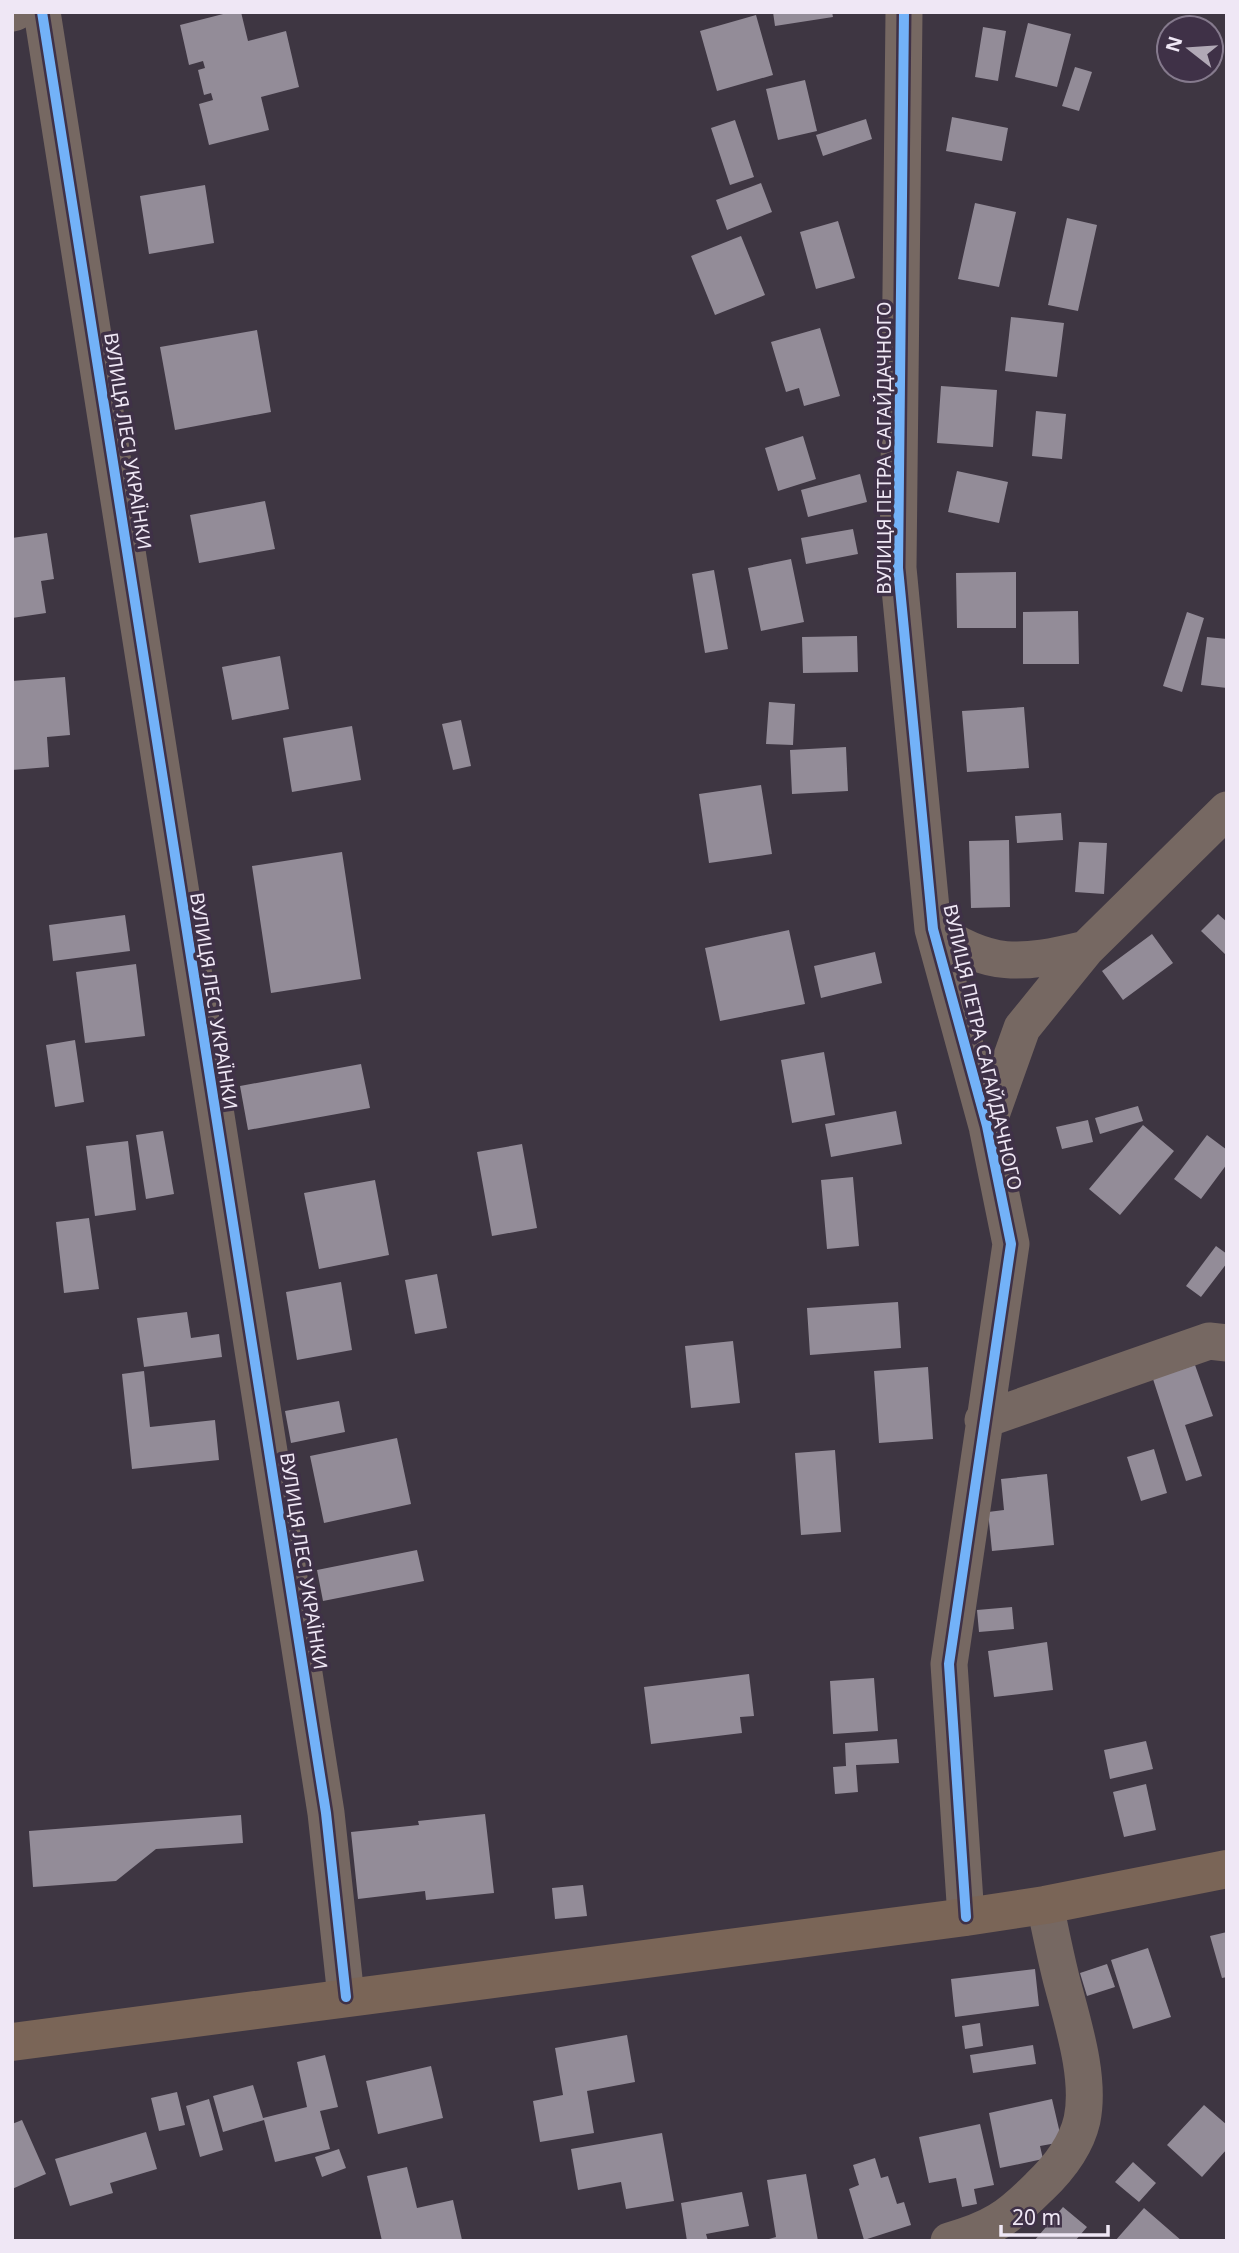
<svg xmlns="http://www.w3.org/2000/svg" width="1239" height="2253" font-family="'Noto Sans',sans-serif">
<rect width="100%" height="100%" fill="#3e3642"/>
<path fill="#938c98" d="M 231,12 L 241,12 L 248,41 L 286,31 L 299,87 L 261,97 L 269,130 L 209,145 L 199,104 L 213,100 L 211,93 L 204,95 L 198,70 L 205,68 L 203,61 L 189,65 L 180,25 Z
M 773,12 L 832,12 L 833,17 L 775,26 Z
M 756,15 L 773,75 L 717,91 L 700,31 Z
M 1028,23 L 1071,34 L 1057,87 L 1015,77 Z
M 983,27 L 1006,31 L 998,81 L 975,77 Z
M 1075,67 L 1092,72 L 1079,111 L 1062,106 Z
M 805,80 L 817,131 L 778,140 L 766,89 Z
M 952,117 L 1008,128 L 1002,161 L 946,151 Z
M 866,119 L 872,139 L 823,156 L 816,135 Z
M 735,120 L 754,177 L 730,185 L 711,128 Z
M 761,183 L 772,212 L 727,230 L 716,200 Z
M 205,185 L 214,243 L 149,254 L 140,196 Z
M 975,203 L 1016,212 L 999,287 L 958,279 Z
M 1067,218 L 1097,225 L 1078,311 L 1048,305 Z
M 838,221 L 855,278 L 816,289 L 800,232 Z
M 741,236 L 765,295 L 715,315 L 691,256 Z
M 1011,317 L 1064,323 L 1057,377 L 1005,371 Z
M 820,328 L 840,396 L 804,406 L 799,388 L 786,392 L 771,342 Z
M 257,330 L 271,412 L 175,430 L 160,347 Z
M 941,386 L 997,390 L 993,447 L 937,443 Z
M 1036,411 L 1066,414 L 1062,459 L 1032,456 Z
M 803,436 L 816,479 L 778,491 L 765,448 Z
M 957,471 L 1008,482 L 999,523 L 948,512 Z
M 860,474 L 867,502 L 808,517 L 801,490 Z
M 265,501 L 275,549 L 199,563 L 190,515 Z
M 853,529 L 858,554 L 806,564 L 801,538 Z
M 47,533 L 54,579 L 41,581 L 46,613 L 12,618 L 12,538 Z
M 791,559 L 804,622 L 761,631 L 748,568 Z
M 714,570 L 728,649 L 705,653 L 692,574 Z
M 1016,572 L 1016,628 L 957,628 L 956,573 Z
M 1078,611 L 1079,664 L 1023,664 L 1023,612 Z
M 1187,612 L 1204,618 L 1182,692 L 1163,686 Z
M 857,636 L 858,672 L 803,673 L 802,637 Z
M 1207,637 L 1227,639 L 1227,688 L 1201,685 Z
M 280,656 L 289,709 L 232,720 L 222,667 Z
M 65,677 L 70,735 L 47,737 L 49,767 L 12,770 L 12,681 Z
M 769,702 L 795,704 L 793,745 L 766,744 Z
M 1024,707 L 1029,768 L 967,772 L 962,711 Z
M 461,720 L 471,766 L 453,770 L 442,724 Z
M 352,726 L 361,780 L 292,792 L 283,738 Z
M 846,747 L 848,791 L 792,794 L 790,750 Z
M 761,785 L 772,854 L 709,863 L 699,794 Z
M 1061,813 L 1063,840 L 1017,843 L 1015,816 Z
M 1009,840 L 1010,907 L 971,908 L 969,841 Z
M 1079,842 L 1107,843 L 1104,894 L 1075,892 Z
M 342,852 L 361,979 L 271,993 L 252,866 Z
M 1218,914 L 1227,922 L 1227,956 L 1201,931 Z
M 125,915 L 130,951 L 53,961 L 49,925 Z
M 789,930 L 805,1004 L 720,1021 L 705,948 Z
M 1152,934 L 1173,963 L 1123,1000 L 1102,971 Z
M 875,952 L 882,983 L 821,998 L 814,966 Z
M 136,964 L 145,1036 L 85,1043 L 76,972 Z
M 75,1040 L 84,1102 L 55,1107 L 46,1045 Z
M 824,1052 L 835,1115 L 792,1123 L 781,1060 Z
M 361,1064 L 370,1108 L 248,1130 L 240,1086 Z
M 1138,1106 L 1143,1121 L 1100,1134 L 1095,1118 Z
M 896,1111 L 902,1144 L 831,1157 L 825,1124 Z
M 1088,1120 L 1093,1142 L 1062,1149 L 1056,1127 Z
M 1143,1125 L 1174,1151 L 1120,1215 L 1089,1189 Z
M 163,1131 L 174,1194 L 146,1199 L 136,1135 Z
M 1207,1135 L 1227,1150 L 1227,1164 L 1201,1199 L 1174,1179 Z
M 128,1141 L 136,1210 L 95,1216 L 86,1146 Z
M 522,1144 L 537,1228 L 492,1236 L 477,1152 Z
M 853,1177 L 859,1246 L 827,1249 L 821,1180 Z
M 375,1180 L 389,1255 L 319,1269 L 304,1193 Z
M 89,1218 L 99,1289 L 64,1293 L 56,1222 Z
M 1216,1246 L 1227,1254 L 1227,1263 L 1201,1297 L 1186,1286 Z
M 437,1274 L 447,1328 L 415,1334 L 405,1280 Z
M 341,1282 L 352,1350 L 297,1360 L 286,1292 Z
M 898,1302 L 901,1348 L 810,1355 L 807,1308 Z
M 187,1312 L 191,1338 L 219,1334 L 222,1357 L 144,1367 L 137,1318 Z
M 733,1341 L 740,1403 L 691,1408 L 685,1346 Z
M 1195,1365 L 1213,1416 L 1185,1425 L 1202,1476 L 1186,1481 L 1153,1379 Z
M 928,1367 L 933,1439 L 879,1443 L 874,1371 Z
M 144,1371 L 150,1427 L 215,1420 L 219,1460 L 132,1469 L 122,1374 Z
M 339,1401 L 345,1432 L 291,1443 L 285,1411 Z
M 397,1438 L 411,1504 L 324,1523 L 310,1456 Z
M 1154,1449 L 1167,1493 L 1141,1501 L 1127,1457 Z
M 835,1450 L 841,1532 L 801,1535 L 795,1453 Z
M 1047,1474 L 1054,1545 L 992,1551 L 988,1512 L 1004,1510 L 1001,1479 Z
M 417,1550 L 424,1581 L 323,1601 L 317,1570 Z
M 1012,1607 L 1014,1629 L 979,1632 L 977,1610 Z
M 1047,1642 L 1053,1690 L 994,1697 L 988,1651 Z
M 749,1674 L 754,1716 L 740,1717 L 742,1733 L 651,1744 L 644,1687 Z
M 874,1678 L 878,1731 L 833,1734 L 830,1681 Z
M 897,1739 L 899,1763 L 856,1765 L 858,1792 L 835,1794 L 833,1767 L 846,1766 L 845,1743 Z
M 1146,1741 L 1153,1769 L 1110,1779 L 1104,1750 Z
M 1146,1784 L 1156,1830 L 1124,1837 L 1113,1792 Z
M 485,1814 L 494,1893 L 426,1900 L 425,1891 L 358,1899 L 351,1832 L 419,1825 L 418,1821 Z
M 241,1815 L 243,1843 L 156,1849 L 116,1881 L 33,1887 L 29,1831 Z
M 583,1885 L 587,1916 L 555,1919 L 552,1888 Z
M 1227,1932 L 1227,1977 L 1222,1978 L 1210,1936 Z
M 1148,1948 L 1171,2017 L 1133,2029 L 1111,1960 Z
M 1107,1964 L 1115,1987 L 1087,1996 L 1080,1973 Z
M 1035,1969 L 1039,2006 L 955,2017 L 951,1979 Z
M 980,2023 L 983,2046 L 965,2049 L 962,2026 Z
M 627,2035 L 635,2082 L 587,2091 L 594,2133 L 540,2142 L 533,2101 L 563,2095 L 555,2048 Z
M 1033,2045 L 1036,2064 L 973,2073 L 970,2055 Z
M 325,2055 L 338,2107 L 320,2111 L 330,2149 L 275,2162 L 264,2120 L 223,2132 L 213,2096 L 253,2085 L 263,2118 L 307,2107 L 297,2062 Z
M 431,2066 L 443,2118 L 378,2134 L 366,2081 Z
M 177,2092 L 185,2125 L 159,2131 L 151,2098 Z
M 209,2099 L 223,2150 L 200,2157 L 186,2106 Z
M 1052,2099 L 1062,2142 L 1040,2146 L 1043,2159 L 1000,2168 L 989,2113 Z
M 1204,2105 L 1227,2125 L 1227,2149 L 1202,2177 L 1167,2145 Z
M 22,2120 L 46,2174 L 12,2189 L 12,2124 Z
M 980,2124 L 994,2185 L 974,2189 L 977,2204 L 962,2207 L 956,2178 L 929,2183 L 919,2137 Z
M 146,2132 L 157,2169 L 110,2183 L 113,2193 L 70,2206 L 55,2159 Z
M 662,2133 L 674,2201 L 626,2209 L 621,2182 L 578,2190 L 571,2149 Z
M 339,2149 L 346,2168 L 322,2177 L 315,2157 Z
M 875,2158 L 881,2178 L 888,2176 L 897,2204 L 904,2202 L 911,2225 L 864,2240 L 849,2189 L 859,2185 L 853,2165 Z
M 1133,2162 L 1156,2183 L 1139,2202 L 1115,2182 Z
M 407,2167 L 417,2208 L 453,2200 L 462,2240 L 382,2241 L 367,2176 Z
M 806,2174 L 818,2241 L 762,2241 L 776,2237 L 767,2180 Z
M 742,2192 L 749,2226 L 706,2234 L 708,2241 L 687,2241 L 681,2203 Z
M 1063,2207 L 1087,2227 L 1075,2241 L 1034,2241 Z
M 1144,2208 L 1182,2241 L 1115,2241 Z"/>
<g fill="none" stroke-linecap="round" stroke-linejoin="round">
<path stroke="#766862" stroke-width="37" d="M 42,12 L 326,1813 L 346,1997
M 904,12 L 898,568 L 933,929 L 987,1126 L 1011,1244 L 949,1664 L 966,1917
M 12,13 L 16,12
M 933,929 C 989,968 1020,965 1086,949
M 987,1126 L 1022,1028 L 1086,949 L 1227,810
M 983,1420 L 1209,1341 L 1227,1343
M 949,2241 C 992,2229 1008,2218 1039,2187 C 1058,2169 1076,2146 1082,2120 C 1091,2077 1072,2021 1061,1978 C 1055,1954 1050,1929 1045,1905"/>
<path stroke="#7a6557" stroke-width="38" d="M 12,2042 L 966,1917 L 1045,1905 L 1227,1869"/>
<g stroke="#3f3147" stroke-width="15">
<path id="cycleway" d="M 42,12 L 326,1813 L 346,1997
M 904,12 L 898,568 L 933,929 L 987,1126 L 1011,1244 L 949,1664 L 966,1917"/>
</g>
<use href="#cycleway" stroke="#73b2f8" stroke-width="10"/>
</g>
<g text-anchor="middle" dominant-baseline="central" stroke-width="7" stroke-linejoin="round" paint-order="stroke">
<g font-size="19" fill="#efe7f5" stroke="#3f3147">
<text transform="translate(128 441) rotate(81)">ВУЛИЦЯ ЛЕСІ УКРАЇНКИ</text>
<text transform="translate(884 448) rotate(-90)">ВУЛИЦЯ ПЕТРА САГАЙДАЧНОГО</text>
<text transform="translate(214 1001) rotate(81)">ВУЛИЦЯ ЛЕСІ УКРАЇНКИ</text>
<text transform="translate(983 1047) rotate(77)">ВУЛИЦЯ ПЕТРА САГАЙДАЧНОГО</text>
<text transform="translate(304 1561) rotate(81)">ВУЛИЦЯ ЛЕСІ УКРАЇНКИ</text>
</g>
</g>
<rect width="1239" height="2253" fill="none" stroke="#efe7f5" stroke-width="28"/>
<g transform="translate(1190 49) rotate(287)"><circle r="33" fill="#3f3147" stroke="#857a8d" stroke-width="2"/>
<path d="M0-5L12 26L0 18L-12 26Z" fill="#b1a9b6"/>
<text y="-10" font-size="19" font-weight="bold" text-anchor="middle" fill="#efe7f5">N</text>
</g>
<path d="M1001 2225v10h107v-10" fill="none" stroke="#efe7f5" stroke-width="3.5"/>
<text x="1012" y="2225" font-size="21" fill="#efe7f5" stroke="#3f3147" stroke-width="5" paint-order="stroke">20 m</text>
</svg>
